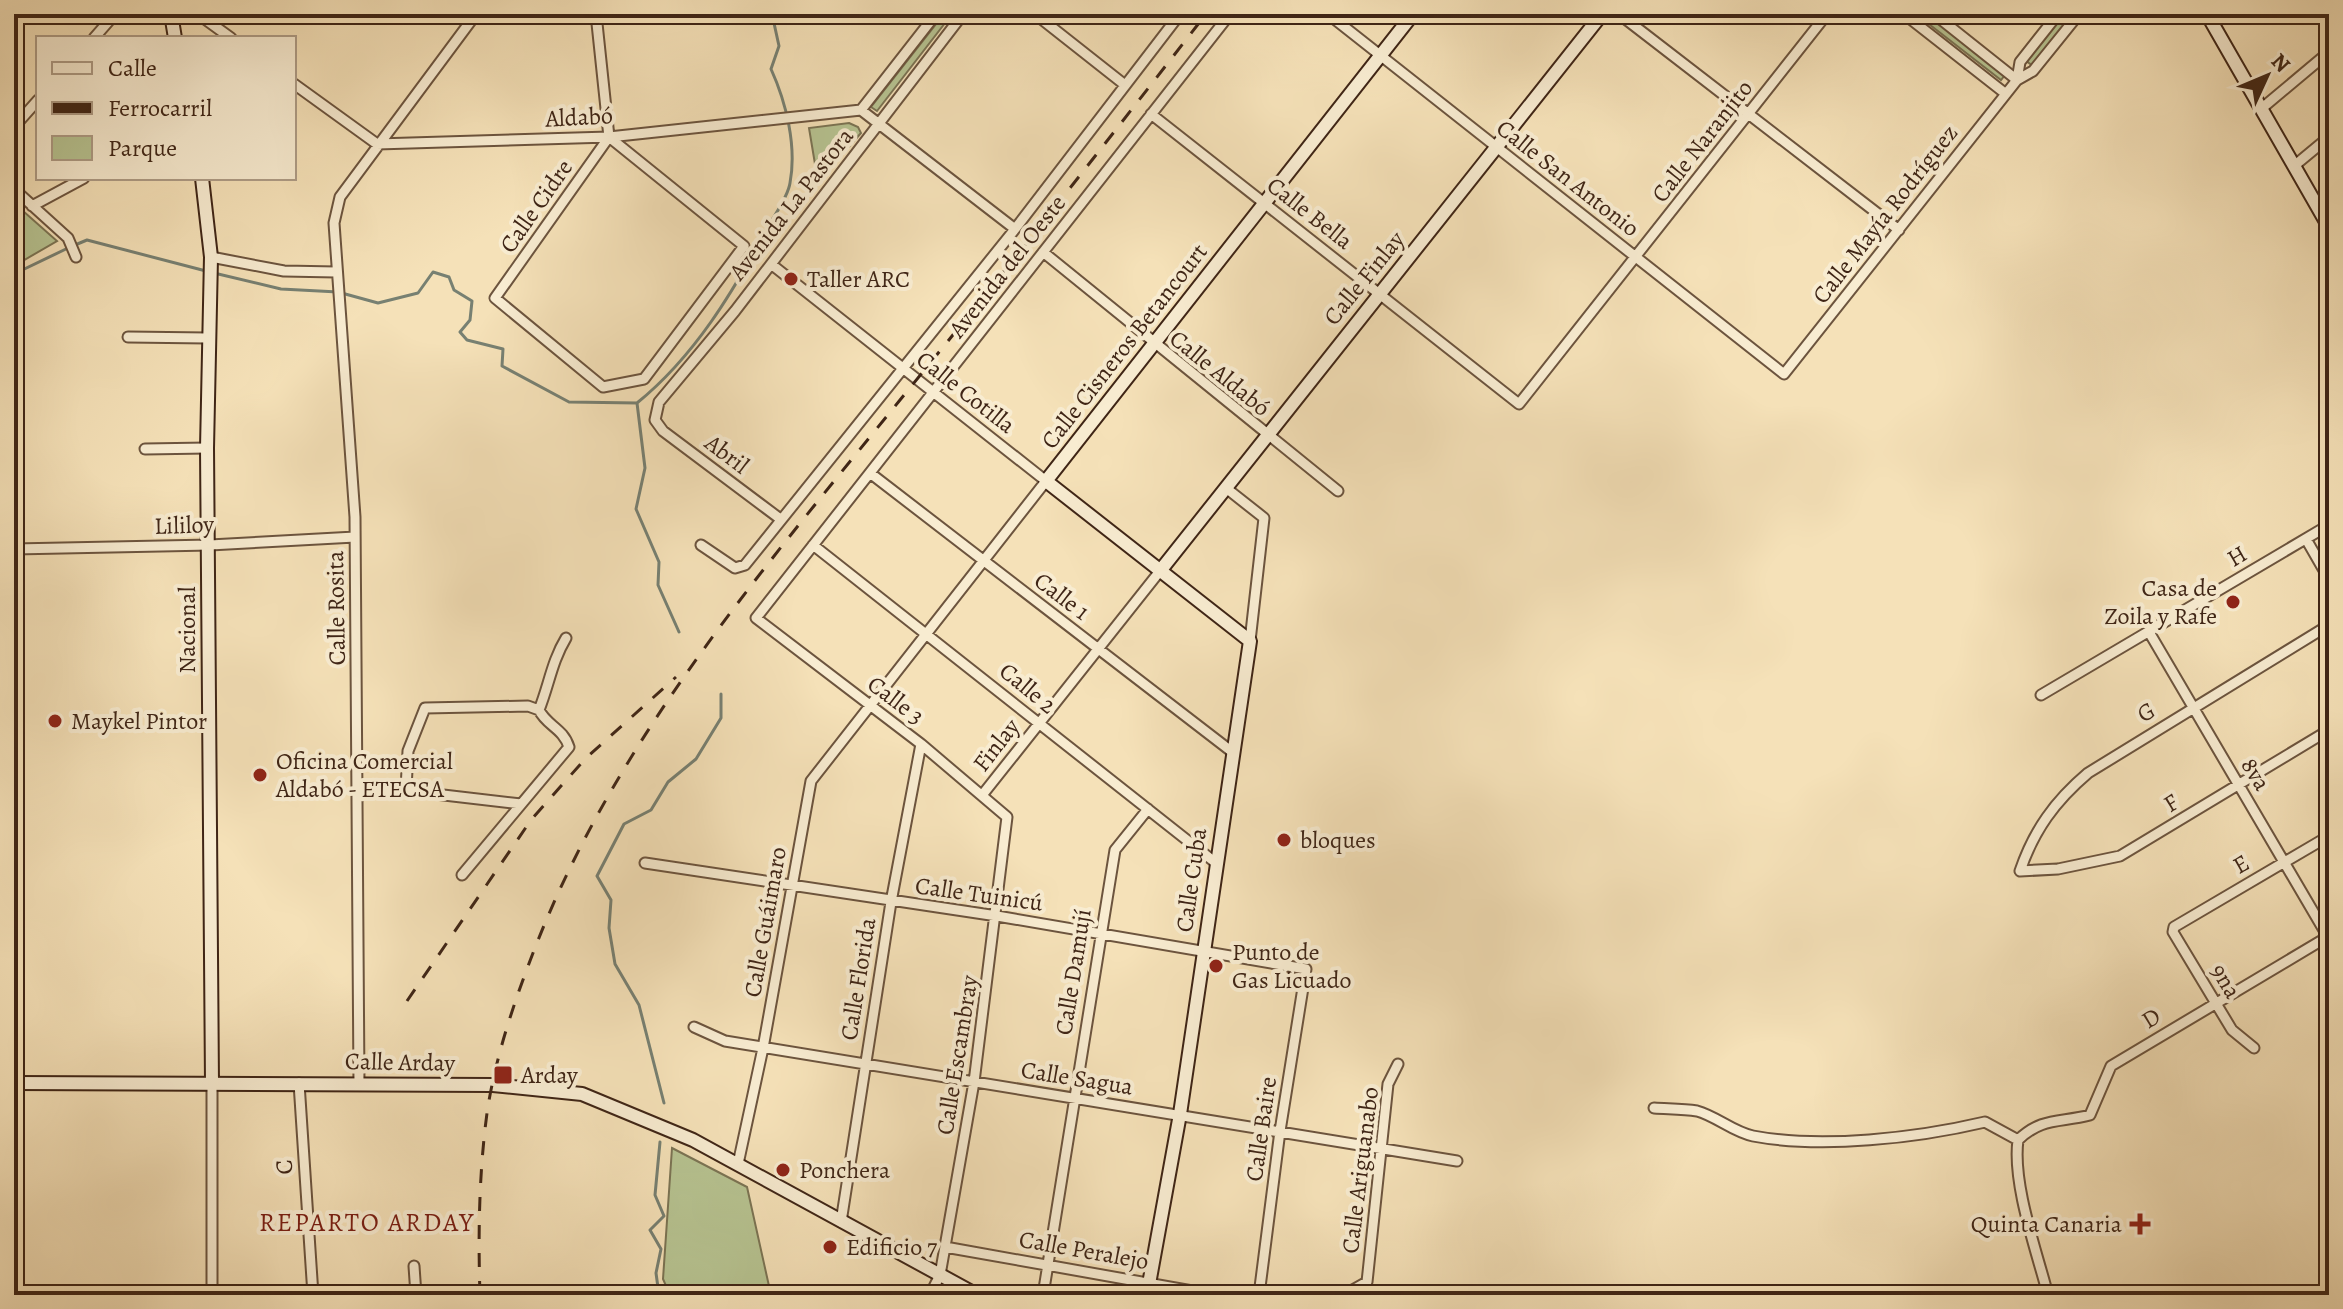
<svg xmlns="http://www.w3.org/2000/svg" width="2343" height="1309" font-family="Alegreya,serif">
<rect width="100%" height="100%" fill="#f5e1b8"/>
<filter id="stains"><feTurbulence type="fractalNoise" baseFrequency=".0025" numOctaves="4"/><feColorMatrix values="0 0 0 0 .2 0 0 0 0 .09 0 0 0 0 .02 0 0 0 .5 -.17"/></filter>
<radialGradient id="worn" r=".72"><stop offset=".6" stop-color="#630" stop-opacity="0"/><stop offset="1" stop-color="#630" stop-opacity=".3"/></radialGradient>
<path fill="#b7c492" stroke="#7b7454" stroke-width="2" d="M 944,14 L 952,14 L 877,111 L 871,107 Z
M 1916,14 L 1927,14 L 2005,75 L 2001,80 Z
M 2062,14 L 2075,14 L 2033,66 L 2025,60 Z
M 849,123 L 858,127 L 861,133 L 818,182 L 809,128 Z
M 14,203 L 57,241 L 14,266 Z
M 672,1148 L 747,1187 L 771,1295 L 670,1295 L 663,1279 Z"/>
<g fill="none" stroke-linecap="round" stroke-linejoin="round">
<path stroke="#778072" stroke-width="3" d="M 75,245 L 87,240 L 206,271
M 214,273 L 281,289 L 338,292 L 378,303 L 418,293 L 433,272 L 449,277 L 454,290 L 472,301 L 470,320 L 460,332 L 467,340 L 503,349 L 502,366 L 569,402 L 637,403 C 695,356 733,292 768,227 C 775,214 788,197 790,183 C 797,146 786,102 771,69 L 779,46 L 772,14
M 14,274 L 68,248
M 637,403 L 645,468 L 636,509 L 659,562 L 658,585 L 679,632
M 664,1103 L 639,1005 L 615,964 L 609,928 L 611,900 L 597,876 L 624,824 L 651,810 L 668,782 L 696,759 L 721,718 L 721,694
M 659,1295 L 656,1273 L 661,1249 L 650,1230 L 664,1216 L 655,1195 L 660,1142"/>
<g stroke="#6c543e" stroke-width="13">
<path id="street" d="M 198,14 L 231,38
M 596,14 L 609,137 L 744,246 L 644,379 L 603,387 L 495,298 L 609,137
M 1035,14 L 1125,85
M 1328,14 L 1784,374 L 2017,80 L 2033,71 L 2079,14
M 1619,14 L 1899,230
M 1904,14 L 2006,94
M 1934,14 L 2017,80
M 94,38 L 115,14
M 2017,80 L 2020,62 L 2058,14
M 294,84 L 377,144 L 609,137 L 861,110 L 1015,229
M 2261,109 L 2329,52
M 861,110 L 936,14
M 1151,114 L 1519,404 L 1827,14
M 14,127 L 38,100
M 2294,166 L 2329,137
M 14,189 L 68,238 L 76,257
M 32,206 L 84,178
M 1043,252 L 1338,491
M 211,257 L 284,271 L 336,272
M 128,337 L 207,338
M 145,449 L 207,448
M 870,473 L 1231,751
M 1226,488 L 1264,518 L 1250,641
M 779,518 L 663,431 L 655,420 L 659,402 L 735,311 L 963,14
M 2306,539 L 2329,579
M 701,545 L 735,568 L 745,565 L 1015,229 L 1180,14
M 813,545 L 1216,863
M 14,549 L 210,545 L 355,537
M 2329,625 L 2088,773 C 2055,801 2034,830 2020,871 L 2058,869 L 2120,856 L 2329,730
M 2149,632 L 2328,937
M 2041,695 L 2329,525
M 539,710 C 549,685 552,661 566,638
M 358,785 L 521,804
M 406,789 L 408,751 L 425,708 L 528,706 L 539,710 C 547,726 563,728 569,747 L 462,875
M 983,794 L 1160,571
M 645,863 L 997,916 L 1306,969 L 1280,1131 L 1259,1295
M 694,1027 L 725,1041 L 1457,1161
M 2254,1048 L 2232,1030 L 2173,932 L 2174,927 L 2329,836
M 299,1083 L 313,1295
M 359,1084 L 355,517 L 334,223 L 340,197 L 476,14
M 1654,1108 C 1668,1109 1683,1109 1697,1111 C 1716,1116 1733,1132 1753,1136 C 1822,1149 1917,1138 1985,1122 L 2018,1140
M 2018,1140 C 2042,1117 2059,1123 2090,1115 L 2111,1066 L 2329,936
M 2018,1140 C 2012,1184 2037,1252 2048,1295
M 738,1164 L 763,1048 L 811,781 L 1046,481 L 771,264
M 841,1222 L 891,902 L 921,744
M 945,1247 L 1215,1295
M 414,1266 L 416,1295
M 212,1295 L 212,1083
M 930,1295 L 940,1275 L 974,1082 L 1007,817 L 921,744 L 756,618 L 1230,14
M 1043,1295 L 1115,850 L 1148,809
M 1344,1295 L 1367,1282 L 1388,1084 L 1398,1064"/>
</g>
<g stroke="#3f2516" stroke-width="16">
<path id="secondary" d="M 171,14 L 175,38
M 2207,14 L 2329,227
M 202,178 L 211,257 L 207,448 L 212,1083
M 1160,571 L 1602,14
M 14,1083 L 493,1085 L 582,1094 L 693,1140 L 977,1295
M 1147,1295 L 1180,1114 L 1250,641 L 1046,481 L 1413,14"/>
</g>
<use href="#street" stroke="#f8ecd1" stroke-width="9"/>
<use href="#secondary" stroke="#f8ecd1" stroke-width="12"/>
<path stroke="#3f2516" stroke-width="3" stroke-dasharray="14 14" stroke-linecap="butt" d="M 407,1001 L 531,820 L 585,759 L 676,677
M 480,1295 C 478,1235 479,1173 487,1113 C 495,1059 513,1005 533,953 C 614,742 759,574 900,400 C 1004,273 1105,144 1206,14"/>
</g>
<g fill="#8f2418" stroke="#f8ecd1" stroke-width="3">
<circle cx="791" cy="279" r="8"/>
<circle cx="2233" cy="602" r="8"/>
<circle cx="55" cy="721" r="8"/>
<circle cx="260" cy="775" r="8"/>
<circle cx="1284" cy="840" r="8"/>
<circle cx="1216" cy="966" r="8"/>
<rect x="493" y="1065" width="20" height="20" rx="4"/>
<circle cx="783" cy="1170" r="8"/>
<path d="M2136 1212h8v8h8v8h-8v8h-8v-8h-8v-8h8z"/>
<circle cx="830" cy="1247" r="8"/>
</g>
<g text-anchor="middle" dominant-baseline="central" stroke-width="8" stroke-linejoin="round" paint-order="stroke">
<g font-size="24" fill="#3f2516" stroke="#f8ecd1">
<text transform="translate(579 117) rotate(-3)">Aldabó</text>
<text transform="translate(1702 141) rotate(-52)">Calle Naranjito</text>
<text transform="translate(1568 178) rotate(38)">Calle San Antonio</text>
<text transform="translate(791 204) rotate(-52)">Avenida La Pastora</text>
<text transform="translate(536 206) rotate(-55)">Calle Cidre</text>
<text transform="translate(1310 213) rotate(38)">Calle Bella</text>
<text transform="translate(1885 214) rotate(-52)">Calle Mayía Rodríguez</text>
<text transform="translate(1007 266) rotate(-52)">Avenida del Oeste</text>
<text transform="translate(1364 278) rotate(-51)">Calle Finlay</text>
<text transform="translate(1124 346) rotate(-52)">Calle Cisneros Betancourt</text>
<text transform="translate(1220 373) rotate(39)">Calle Aldabó</text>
<text transform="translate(966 392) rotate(38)">Calle Cotilla</text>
<text transform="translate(727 454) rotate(37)">Abril</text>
<text transform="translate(184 525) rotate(-2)">Lililoy</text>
<text transform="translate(2237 556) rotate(-31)">H</text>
<text transform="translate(1062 596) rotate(37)">Calle 1</text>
<text transform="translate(336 608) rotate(-91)">Calle Rosita</text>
<text transform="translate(187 630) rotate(-90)">Nacional</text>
<text transform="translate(1028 688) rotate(39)">Calle 2</text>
<text transform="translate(896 700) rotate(37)">Calle 3</text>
<text transform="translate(2146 712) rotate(-31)">G</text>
<text transform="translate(996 745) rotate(-52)">Finlay</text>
<text transform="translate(2256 774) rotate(59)">8va</text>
<text transform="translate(2171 803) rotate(-32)">F</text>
<text transform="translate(2241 864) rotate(-30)">E</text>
<text transform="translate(1191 880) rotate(-82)">Calle Cuba</text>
<text transform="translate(979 894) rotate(8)">Calle Tuinicú</text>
<text transform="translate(765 922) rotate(-80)">Calle Guáimaro</text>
<text transform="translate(1073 972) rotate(-81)">Calle Damují</text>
<text transform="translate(858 979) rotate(-81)">Calle Florida</text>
<text transform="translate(2226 981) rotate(59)">9na</text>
<text transform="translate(2151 1018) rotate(-32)">D</text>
<text transform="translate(957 1055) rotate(-81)">Calle Escambray</text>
<text transform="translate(400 1062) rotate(1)">Calle Arday</text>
<text transform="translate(1077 1078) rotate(9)">Calle Sagua</text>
<text transform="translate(1261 1129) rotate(-82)">Calle Baire</text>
<text transform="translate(284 1167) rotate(-94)">C</text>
<text transform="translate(1360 1170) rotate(-83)">Calle Ariguanabo</text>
<text transform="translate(1084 1250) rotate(10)">Calle Peralejo</text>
</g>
<g font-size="24" fill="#3f2516" stroke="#f8ecd1" text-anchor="start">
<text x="807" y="279">Taller ARC</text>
<text x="2217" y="588" text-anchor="end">Casa de<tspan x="2217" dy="28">Zoila y Rafe</tspan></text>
<text x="71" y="721">Maykel Pintor</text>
<text x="276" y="761">Oficina Comercial<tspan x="276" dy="28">Aldabó - ETECSA</tspan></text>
<text x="1300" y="840">bloques</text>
<text x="1232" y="952">Punto de<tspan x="1232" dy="28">Gas Licuado</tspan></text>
<text x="521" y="1075">Arday</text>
<text x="799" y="1170">Ponchera</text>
<text x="2122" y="1224" text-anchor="end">Quinta Canaria</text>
<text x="846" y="1247">Edificio 7</text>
</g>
<g font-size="26" letter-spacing="2" fill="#7a1f14" stroke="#f8ecd1">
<text x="367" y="1222">REPARTO ARDAY</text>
</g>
</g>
<rect width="2343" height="1309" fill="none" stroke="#f5e1b8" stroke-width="48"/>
<rect x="16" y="16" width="2311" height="1277" fill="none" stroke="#3f2516" stroke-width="4"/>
<rect x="24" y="24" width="2295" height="1261" fill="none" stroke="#3f2516" stroke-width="2"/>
<rect x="36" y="36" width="260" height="144" fill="#f8ecd1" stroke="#ae9c86" stroke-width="2"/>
<rect x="52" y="62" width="40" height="12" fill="#f8ecd1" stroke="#ae9c86" stroke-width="2"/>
<text x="108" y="76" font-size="24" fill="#3f2516">Calle</text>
<rect x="52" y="102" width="40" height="12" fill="#3f2516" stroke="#ae9c86" stroke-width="2"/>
<text x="108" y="116" font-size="24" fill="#3f2516">Ferrocarril</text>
<rect x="52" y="136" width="40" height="24" fill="#b7c492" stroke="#ae9c86" stroke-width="2"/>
<text x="108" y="156" font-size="24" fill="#3f2516">Parque</text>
<g transform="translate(2267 76) rotate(46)" stroke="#f8ecd1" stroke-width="6" paint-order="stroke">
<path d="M0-6L14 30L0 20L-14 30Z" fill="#3f2516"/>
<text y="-12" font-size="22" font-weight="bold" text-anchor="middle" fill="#3f2516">N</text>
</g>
<rect width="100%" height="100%" filter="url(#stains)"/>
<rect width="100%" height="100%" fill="url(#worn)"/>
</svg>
